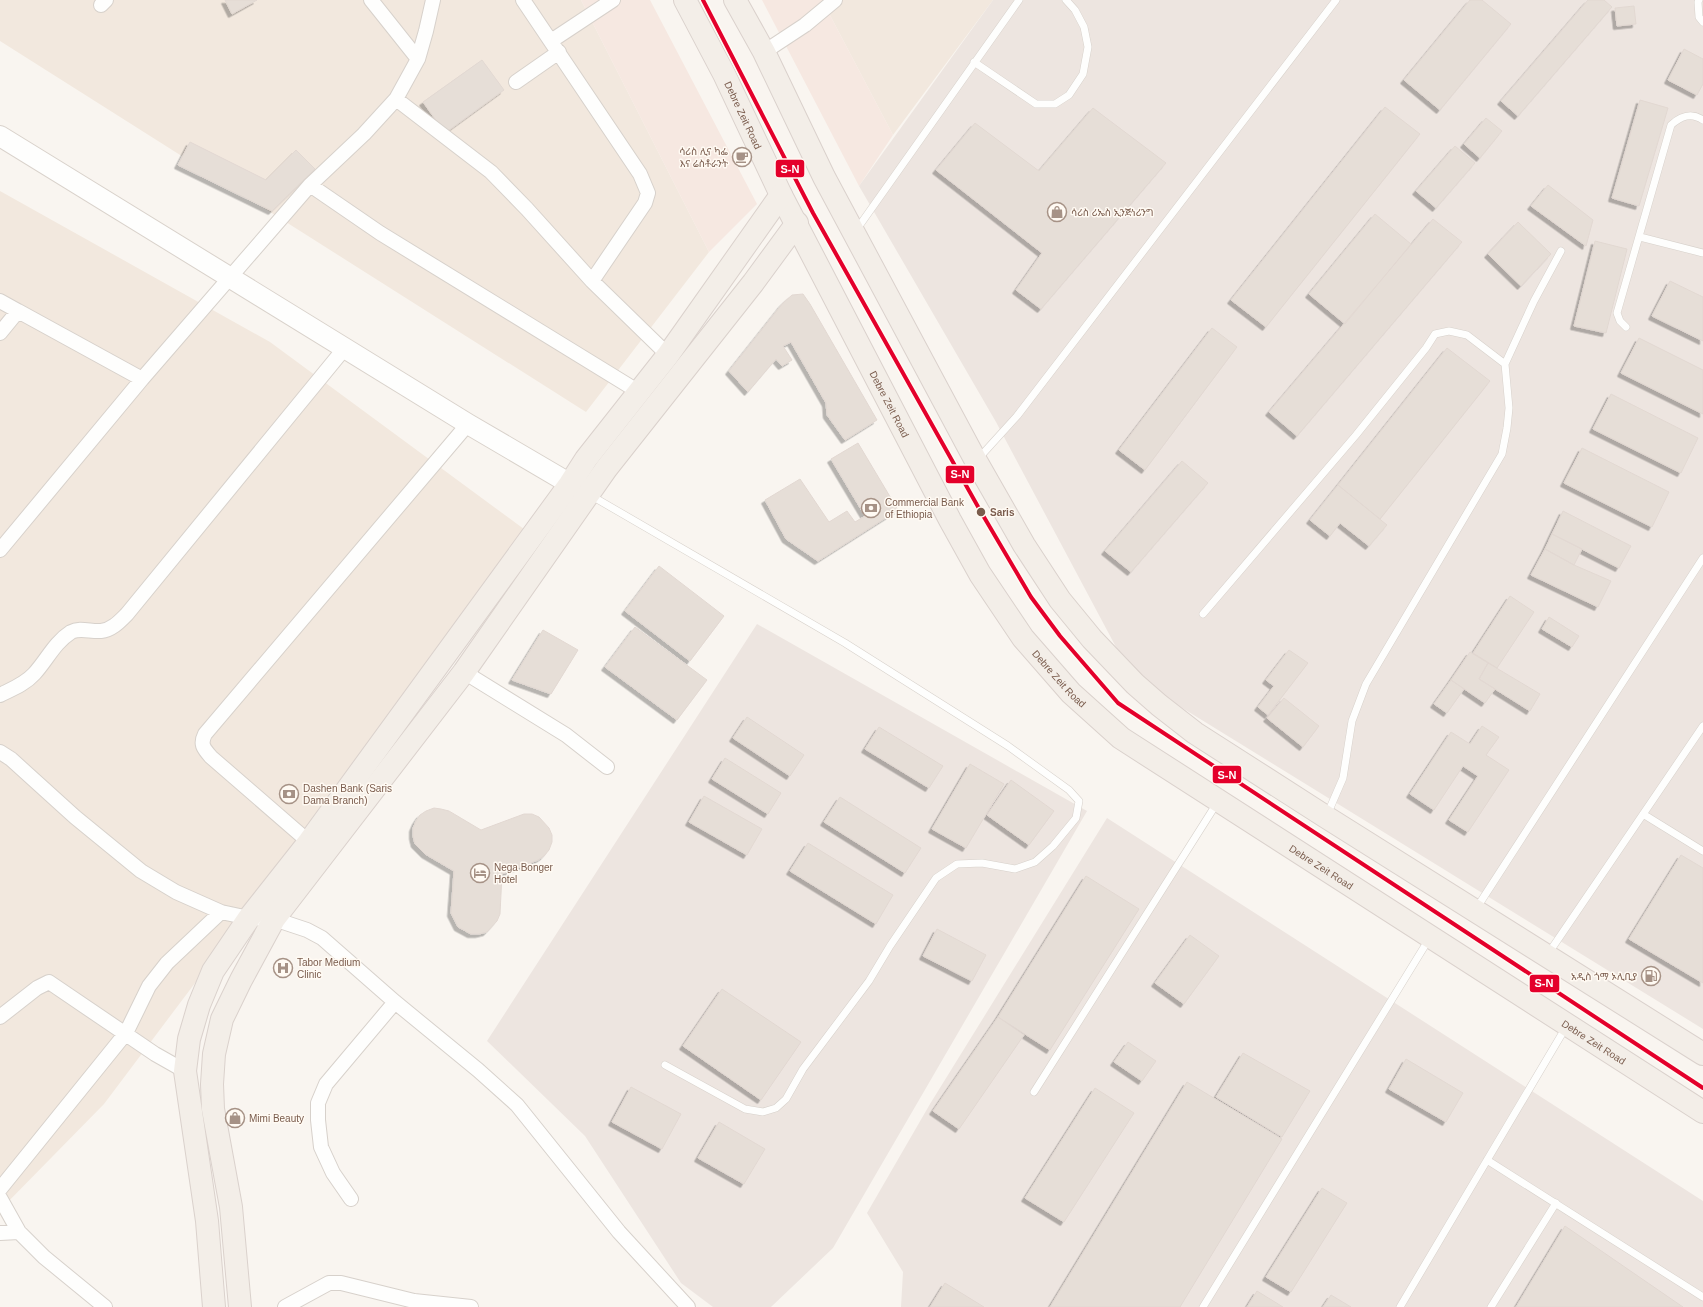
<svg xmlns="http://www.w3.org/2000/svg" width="1703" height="1307" font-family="Arial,'Noto Sans Ethiopic',sans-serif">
<defs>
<filter id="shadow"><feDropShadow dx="-3.5" dy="3.5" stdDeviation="0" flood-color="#0004"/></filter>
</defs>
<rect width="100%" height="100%" fill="#f9f5f0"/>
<path fill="#f2e8de" d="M 0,0 L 581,0 L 709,252 L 586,412 L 0,41 Z
M 822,0 L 993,0 L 893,135 Z
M 0,191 L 270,342 L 532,535 L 104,1104 L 0,1210 Z"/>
<path fill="#f6e8e1" d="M 581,0 L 650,0 L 757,204 L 709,252 Z
M 762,0 L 822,0 L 893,135 L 859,186 Z"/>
<path fill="#ede5e0" d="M 993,0 L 1703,0 L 1703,1029 L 1132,677 L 996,422 L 859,186 Z
M 757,624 L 1087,811 L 833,1248 L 771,1307 L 713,1307 L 681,1283 L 585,1136 L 487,1041 Z
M 1107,818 L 1703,1201 L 1703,1307 L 901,1307 L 903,1272 L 867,1213 L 930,1104 Z"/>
<path fill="#e6ded7" stroke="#e2d8d2" filter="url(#shadow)" d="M 225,0 L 257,0 L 232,14 Z
M 1470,0 L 1482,0 L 1511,24 L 1440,110 L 1404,80 Z
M 1588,0 L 1604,0 L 1612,7 L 1518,116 L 1501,101 Z
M 1634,6 L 1636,24 L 1617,26 L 1615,8 Z
M 1684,49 L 1703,59 L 1703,84 L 1697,95 L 1668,80 Z
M 482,60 L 504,90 L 445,133 L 423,102 Z
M 1640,100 L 1668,108 L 1639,206 L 1612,198 Z
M 1385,107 L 1420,134 L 1266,327 L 1231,300 Z
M 1093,108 L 1166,163 L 1041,309 L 1016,290 L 1042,253 L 936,170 L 975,123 L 1039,171 Z
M 1486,118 L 1502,131 L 1480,158 L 1464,144 Z
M 190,142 L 266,180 L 296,150 L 315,169 L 272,211 L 178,165 Z
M 1455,146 L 1475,163 L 1436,208 L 1416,191 Z
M 1548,185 L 1593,220 L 1586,246 L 1531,206 Z
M 1375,214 L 1411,244 L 1345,324 L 1309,294 Z
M 1433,219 L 1462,242 L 1297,436 L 1269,412 Z
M 1518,222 L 1551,254 L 1521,286 L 1488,254 Z
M 1595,241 L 1627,249 L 1606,333 L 1574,326 Z
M 1670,281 L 1703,297 L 1703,341 L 1652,316 Z
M 803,294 L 810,304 L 877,420 L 845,440 L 827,415 L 826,403 L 791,342 L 783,346 L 792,360 L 782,366 L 776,359 L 748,392 L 729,371 L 783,303 L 792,295 Z
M 1212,328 L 1237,347 L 1145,470 L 1119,450 Z
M 1639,338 L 1703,370 L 1703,414 L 1621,373 Z
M 1447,348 L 1490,381 L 1380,519 L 1338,485 Z
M 1611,394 L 1698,438 L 1681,473 L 1593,429 Z
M 858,443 L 898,510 L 818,561 L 786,539 L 765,500 L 800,479 L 829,522 L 847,511 L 855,522 L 865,516 L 831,459 Z
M 1582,448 L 1669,492 L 1652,527 L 1564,483 Z
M 1182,461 L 1208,483 L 1131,572 L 1105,551 Z
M 1338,485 L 1387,525 L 1369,546 L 1340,523 L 1330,536 L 1310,520 Z
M 1563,511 L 1631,546 L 1619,568 L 1552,534 Z
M 1552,534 L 1582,549 L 1574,565 L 1545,549 Z
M 1545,549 L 1574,565 L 1611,581 L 1598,607 L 1531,575 Z
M 659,566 L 724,616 L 690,661 L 625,611 Z
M 1510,596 L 1534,612 L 1497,668 L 1473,653 Z
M 1549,617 L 1579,636 L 1572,647 L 1542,629 Z
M 635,627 L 707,680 L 677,720 L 605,667 Z
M 543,630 L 578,650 L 551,694 L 512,680 Z
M 1289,650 L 1308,663 L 1268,715 L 1258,707 L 1274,686 L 1266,680 Z
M 1470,652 L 1488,663 L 1479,679 L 1495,689 L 1485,703 L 1451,680 Z
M 1488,663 L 1540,694 L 1530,711 L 1479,679 Z
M 1451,680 L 1464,689 L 1447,713 L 1434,704 Z
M 1284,698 L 1319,726 L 1303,747 L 1267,718 Z
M 747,717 L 804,755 L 790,776 L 733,738 Z
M 1482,726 L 1499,737 L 1486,755 L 1509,770 L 1468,832 L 1449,820 L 1478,776 L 1463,766 L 1434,810 L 1410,794 L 1451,732 L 1470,744 Z
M 879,727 L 943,766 L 929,788 L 865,749 Z
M 725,758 L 781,793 L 768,814 L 712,779 Z
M 970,764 L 1004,784 L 966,848 L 932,829 Z
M 1011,780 L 1054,811 L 1029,845 L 987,815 Z
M 704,796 L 762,829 L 747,855 L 689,822 Z
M 840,797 L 921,848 L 905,873 L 824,822 Z
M 434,808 L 441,809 L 449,811 L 481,830 L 524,814 L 532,814 L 539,817 L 549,828 L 552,835 L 552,842 L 549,850 L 544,856 L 538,860 L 502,874 L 500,914 L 497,921 L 487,932 L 479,934 L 471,934 L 458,927 L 451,913 L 454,871 L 425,854 L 415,844 L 413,836 L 413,828 L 416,821 L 420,815 L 426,811 Z
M 808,843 L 893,895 L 876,924 L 790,871 Z
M 1681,855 L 1703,868 L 1703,983 L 1629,939 Z
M 1086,876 L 1139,909 L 1050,1050 L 998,1017 Z
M 937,929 L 986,955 L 972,981 L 923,956 Z
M 1190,935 L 1219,956 L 1184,1004 L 1155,983 Z
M 722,989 L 801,1042 L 761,1100 L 683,1046 Z
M 998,1017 L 1024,1035 L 959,1129 L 933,1111 Z
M 1128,1042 L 1156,1061 L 1142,1081 L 1114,1062 Z
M 1243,1053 L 1310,1091 L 1282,1137 L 1216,1097 Z
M 1406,1059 L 1463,1093 L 1446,1122 L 1389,1089 Z
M 1187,1082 L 1282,1139 L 1180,1307 L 1050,1307 Z
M 631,1087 L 681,1114 L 662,1149 L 612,1122 Z
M 1095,1088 L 1134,1113 L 1064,1222 L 1025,1198 Z
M 719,1122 L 765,1149 L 744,1184 L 698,1158 Z
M 1322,1188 L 1347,1203 L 1291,1292 L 1266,1277 Z
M 1565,1226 L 1683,1307 L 1516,1307 Z
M 945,1283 L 984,1307 L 930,1307 Z
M 1257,1291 L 1283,1307 L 1247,1307 Z
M 1331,1295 L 1351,1307 L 1323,1307 Z"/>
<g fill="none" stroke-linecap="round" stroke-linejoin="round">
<g stroke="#d7d1cb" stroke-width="8">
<path id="lane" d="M 1699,0 L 1698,2 L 1699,17 L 1703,22
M 974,62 L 1036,104 L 1055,104 L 1069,95 L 1083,74 L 1088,47 L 1084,27 L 1075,10 L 1066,0
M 857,229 L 1019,0
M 1640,237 L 1703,253
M 1626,327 L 1620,321 L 1617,313 L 1671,125 C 1681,116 1691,112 1703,120
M 978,459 L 1017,416 L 1336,0
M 590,495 L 845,643 L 1008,746 L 1069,790 L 1079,801 L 1076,818 L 1053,846 L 1035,862 L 1015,869 L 982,863 L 957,864 L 936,878 L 890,946 L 869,981 L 803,1069 L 786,1099 L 776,1108 L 763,1112 L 745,1109 L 665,1065
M 1203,614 L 1356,435 L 1426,348 L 1435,334 L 1449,331 L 1467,335 L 1505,364
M 1643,814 L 1703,851
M 1327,815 L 1343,778 L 1352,721 L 1366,684 L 1502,454 L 1507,428 L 1509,408 L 1505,364 L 1534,301 L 1561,251
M 1476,909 L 1703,558
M 1548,954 L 1703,726
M 1034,1092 L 1217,803
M 1487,1160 L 1703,1297
M 1203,1307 L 1429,939
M 1400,1307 L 1566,1027
M 1491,1307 L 1556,1203"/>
</g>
<g stroke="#d7d1cb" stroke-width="16">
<path id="street" d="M 371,0 L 418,59
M 523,0 L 640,174 L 648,193 L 645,203 L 592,281
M 101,5 L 106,0
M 551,41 L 613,0
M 764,52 L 805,25 L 835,0
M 516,82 L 559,52
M 396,99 L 491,172 L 527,209 L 592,281 L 668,355
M 310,185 L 380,233 L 639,392
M 0,301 L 18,311
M 0,333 L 18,311 L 142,379 L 310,185 L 364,134 L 396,99 L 418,59 L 426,31 L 433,0
M 0,550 L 142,379
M 464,672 L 566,735 L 607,767
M 0,695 C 12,689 25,684 34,674 C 47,660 54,643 71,632 C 80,627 91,632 101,631 C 112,630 120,621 127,614 L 344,349
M 0,752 L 11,759 L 75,817 L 141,871 L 176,892 L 221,912 L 249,918 L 274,919 L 307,930 L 322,938 L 395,1002 L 478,1070 L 517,1105 L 619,1232 L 688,1307
M 317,846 L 309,842 L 211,757 C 203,748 200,744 205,734 L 468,424
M 0,1017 L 37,988 L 49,982 L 155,1054 L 185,1071
M 0,1189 L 126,1033 L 149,986 L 167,963 L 221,912
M 0,1198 L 19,1232
M 351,1199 L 333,1173 L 321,1147 L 318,1120 L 318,1103 L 326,1084 L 395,1002
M 0,1233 L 19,1232 L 44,1257 L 105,1307
M 285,1307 L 329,1283 L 341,1283 L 414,1301 L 471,1307"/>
</g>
<g stroke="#d9d2cb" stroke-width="22">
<path id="secondary" d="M 0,136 L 468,424 L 584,492"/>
</g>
<g stroke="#dad1cc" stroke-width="24">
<g id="primary">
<path id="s1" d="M 685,0 L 724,74 L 781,195 L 950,520 L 980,574 L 1023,638 L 1071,693 L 1121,738 L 1703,1112"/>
<path d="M 735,0 L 764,52 L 824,177 L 976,461 L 1024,545 L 1060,600 L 1092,639 L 1135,684 L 1159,705 L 1195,733 L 1326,817 L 1703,1054"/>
<path d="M 214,1307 L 207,1221 L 185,1071 L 189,1039 L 199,1005 L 213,971 L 249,918 L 309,842 L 570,484 L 586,459 L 668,355 L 781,195"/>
<path d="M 240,1307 L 231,1207 L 213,1109 L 212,1084 L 214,1054 L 222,1019 L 241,980 L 274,919 L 464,672 L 606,469 L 753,283 L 797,223"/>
</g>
</g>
<use href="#lane" stroke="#fefefd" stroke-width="7"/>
<use href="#street" stroke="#fefefd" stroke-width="14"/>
<use href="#secondary" stroke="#fefefd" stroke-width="20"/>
<use href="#primary" stroke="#f3eee8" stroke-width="22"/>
<g stroke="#fffaf3" stroke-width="7">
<path id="rail-1" d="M 703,0 L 813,213 L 981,512 L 1031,597 L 1060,636 L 1118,703 L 1703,1088"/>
</g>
<use href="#rail-1" stroke="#e4002b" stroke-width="4"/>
</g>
<defs>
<g id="cafe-ring" transform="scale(1)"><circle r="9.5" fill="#fffaf3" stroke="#a69286" stroke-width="1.5"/><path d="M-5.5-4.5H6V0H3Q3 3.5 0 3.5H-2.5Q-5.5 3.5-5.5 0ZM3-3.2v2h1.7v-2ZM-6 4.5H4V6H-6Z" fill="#a69286"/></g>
<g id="shop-ring" transform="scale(1)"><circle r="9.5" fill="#fffaf3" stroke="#a69286" stroke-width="1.5"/><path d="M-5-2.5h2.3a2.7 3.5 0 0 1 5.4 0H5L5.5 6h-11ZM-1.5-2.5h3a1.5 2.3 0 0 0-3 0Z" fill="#a69286"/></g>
<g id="bank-ring" transform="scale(1)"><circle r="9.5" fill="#fffaf3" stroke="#a69286" stroke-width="1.5"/><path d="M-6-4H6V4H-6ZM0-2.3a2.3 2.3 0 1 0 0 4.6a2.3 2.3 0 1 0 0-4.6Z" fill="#a69286"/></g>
<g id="hotel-ring" transform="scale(1)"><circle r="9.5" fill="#fffaf3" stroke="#a69286" stroke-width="1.5"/><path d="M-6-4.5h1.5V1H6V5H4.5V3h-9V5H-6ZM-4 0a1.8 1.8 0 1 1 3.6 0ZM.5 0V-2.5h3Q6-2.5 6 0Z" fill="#a69286"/></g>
<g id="hospital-ring" transform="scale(1)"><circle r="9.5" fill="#fffaf3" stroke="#a69286" stroke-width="1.5"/><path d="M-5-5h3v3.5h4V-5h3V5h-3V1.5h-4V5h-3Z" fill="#a69286"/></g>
<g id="fuel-ring" transform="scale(1)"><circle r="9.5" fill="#fffaf3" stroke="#a69286" stroke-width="1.5"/><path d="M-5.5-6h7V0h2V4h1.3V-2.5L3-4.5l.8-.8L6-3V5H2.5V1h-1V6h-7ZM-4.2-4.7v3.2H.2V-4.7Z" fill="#a69286"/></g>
</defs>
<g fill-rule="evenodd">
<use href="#cafe-ring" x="742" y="157"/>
<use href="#shop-ring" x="1057" y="212"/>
<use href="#bank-ring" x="871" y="508"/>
<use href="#bank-ring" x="289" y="794"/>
<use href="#hotel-ring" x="480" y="873"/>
<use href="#hospital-ring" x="283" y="968"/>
<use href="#fuel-ring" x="1651" y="976"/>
<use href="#shop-ring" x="235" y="1118"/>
</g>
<circle fill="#7a5c4d" stroke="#fffaf3" stroke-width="1.5" cx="981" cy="512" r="5"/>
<g text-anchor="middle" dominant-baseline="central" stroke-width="3" stroke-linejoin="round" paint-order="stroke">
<g font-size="10" fill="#7a5c4d" stroke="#fffaf3">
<text stroke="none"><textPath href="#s1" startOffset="129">Debre Zeit Road</textPath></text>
<text stroke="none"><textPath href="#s1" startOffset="453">Debre Zeit Road</textPath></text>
<text stroke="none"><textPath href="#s1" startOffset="777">Debre Zeit Road</textPath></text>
<text stroke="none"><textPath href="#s1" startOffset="1101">Debre Zeit Road</textPath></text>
<text stroke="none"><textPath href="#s1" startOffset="1425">Debre Zeit Road</textPath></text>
</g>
<g font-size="10" fill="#7a5c4d" stroke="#fffaf3" text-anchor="start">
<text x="728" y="151" text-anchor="end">ሳሪስ ሊና ካፌ<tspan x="728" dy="12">እና ሬስቶራንት</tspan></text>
<text x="1071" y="212">ሳሪስ ሪኤስ ኢንጅነሪንግ</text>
<text x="885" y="502">Commercial Bank<tspan x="885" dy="12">of Ethiopia</tspan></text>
<text x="303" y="788">Dashen Bank (Saris<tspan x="303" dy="12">Dama Branch)</tspan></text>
<text x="494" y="867">Nega Bonger<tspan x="494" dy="12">Hotel</tspan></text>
<text x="297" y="962">Tabor Medium<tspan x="297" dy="12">Clinic</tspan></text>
<text x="1637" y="976" text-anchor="end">አዲስ ጎማ ኦሊቢያ</text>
<text x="249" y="1118">Mimi Beauty</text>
</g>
<g font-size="10" font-weight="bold" fill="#7a5c4d" stroke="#fffaf3" text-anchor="start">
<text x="990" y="512">Saris</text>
</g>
</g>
<g stroke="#fffaf3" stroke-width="1.5">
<rect x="775" y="159" width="30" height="19" rx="4" fill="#e4002b"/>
<rect x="945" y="465" width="30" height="19" rx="4" fill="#e4002b"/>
<rect x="1212" y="765" width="30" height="19" rx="4" fill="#e4002b"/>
<rect x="1529" y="974" width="31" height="19" rx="4" fill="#e4002b"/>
</g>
<g font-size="11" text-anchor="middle" font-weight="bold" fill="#fff">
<text x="790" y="173">S-N</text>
<text x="960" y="478">S-N</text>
<text x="1227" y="779">S-N</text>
<text x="1544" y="987">S-N</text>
</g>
</svg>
